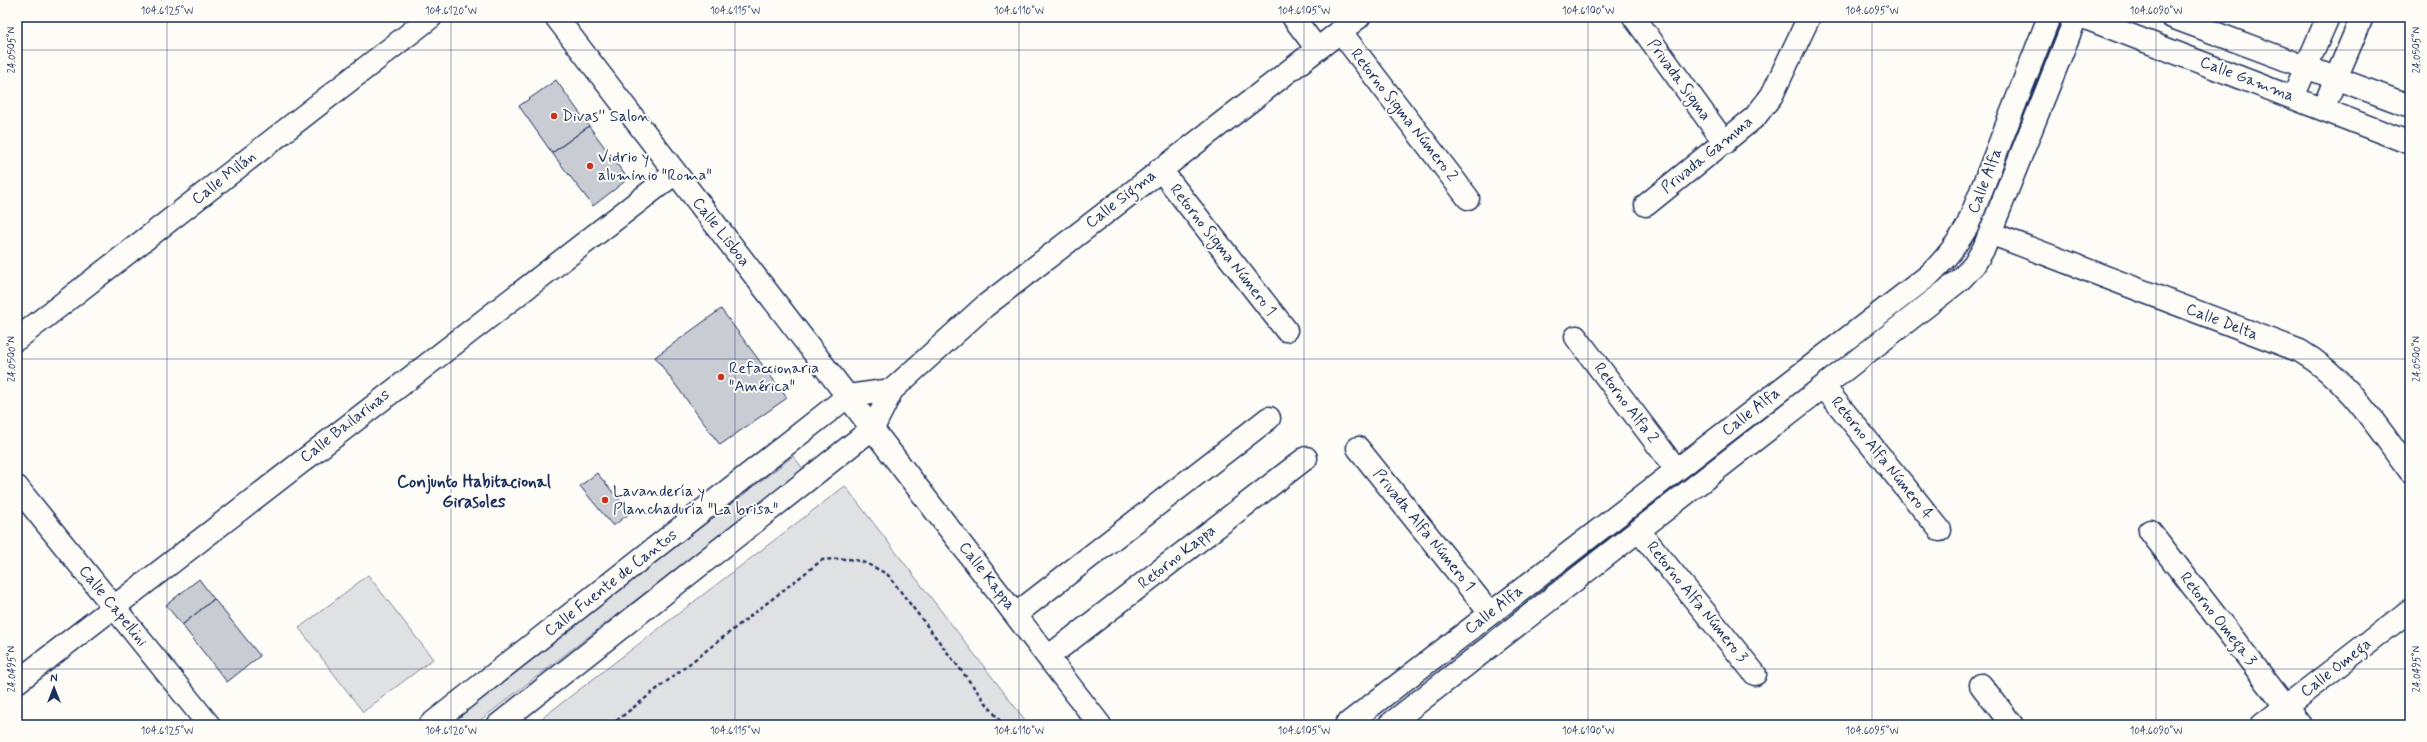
<svg xmlns="http://www.w3.org/2000/svg" width="2427" height="742" font-family="Mynerve,sans-serif">
<rect width="100%" height="100%" fill="#fdfcf7"/>
<filter id="ink" filterUnits="userSpaceOnUse"><feTurbulence type="fractalNoise" baseFrequency=".025" numOctaves="2"/><feDisplacementMap in="SourceGraphic" scale="8" xChannelSelector="R" yChannelSelector="G"/><feConvolveMatrix kernelMatrix="1 2 1 2 8 2 1 2 1" color-interpolation-filters="sRGB"/></filter>
<g filter="url(#ink)">
<path fill="#e0e1e3" stroke="#7e88a0" d="M 793,456 L 804,470 L 474,725 L 446,725 Z
M 845,486 L 1029,725 L 533,725 Z
M 368,575 L 433,659 L 363,712 L 299,628 Z"/>
<path fill="#c9ccd3" stroke="#1b2f5e" d="M 556,80 L 589,126 L 552,153 L 519,106 Z
M 589,126 L 628,179 L 593,206 L 552,153 Z
M 721,309 L 787,398 L 720,445 L 655,357 Z
M 597,473 L 630,513 L 613,526 L 580,486 Z
M 199,579 L 214,599 L 182,625 L 166,605 Z
M 214,599 L 260,656 L 227,682 L 182,625 Z"/>
<g fill="none" stroke-linecap="round" stroke-linejoin="round">
<g stroke="#1b2f5e" stroke-width="25">
<path id="minor" d="M 556,17 L 1100,725
M 1293,17 L 1317,49
M 1634,17 L 1725,143
M 2083,17 L 2410,143
M 2172,17 L 2410,106
M 1340,31 L 1468,198
M 2293,97 L 2328,17
M 2323,109 L 2362,17
M 1160,169 L 1286,330
M 1646,205 L 1755,117 L 1772,95 L 1809,17
M 1990,233 L 2300,351 C 2348,379 2377,427 2410,471
M 1576,337 L 1676,469
M 17,339 L 431,17
M 1824,387 L 1940,530
M 1358,448 L 1490,613
M 17,487 L 209,725
M 1639,531 L 1755,674
M 2150,531 L 2300,725
M 1016,614 L 1269,418
M 1048,657 L 1306,458
M 17,682 L 675,173
M 1981,685 L 2012,725
M 430,725 L 848,396 L 892,390
M 498,725 L 873,428 L 892,390 L 985,306 L 1359,17
M 1346,725 L 1928,276 C 1944,261 1956,246 1967,227 L 2049,17
M 1389,725 L 1960,280 L 1974,265 L 1984,248 L 2076,17
M 2262,725 L 2410,610"/>
</g>
<path stroke="#1b2f5e" stroke-width="2.5" stroke-dasharray="4 3" stroke-linecap="butt" d="M 611,725 L 822,560 C 853,557 861,559 888,575 L 1003,725"/>
<use href="#minor" stroke="#fdfcf7" stroke-width="22"/>
</g>
</g>
<path fill="none" stroke="#1b2f5e" stroke-width="1" stroke-opacity="0.45" d="M 167,17 L 167,725M 451,17 L 451,725M 735,17 L 735,725M 1019,17 L 1019,725M 1304,17 L 1304,725M 1588,17 L 1588,725M 1872,17 L 1872,725M 2156,17 L 2156,725M 17,50 L 2410,50M 17,359 L 2410,359M 17,669 L 2410,669"/>
<g fill="#c8321e" stroke="#fdfcf7" stroke-width="1.5">
<circle cx="554" cy="116" r="4"/>
<circle cx="590" cy="166" r="4"/>
<circle cx="721" cy="377" r="4"/>
<circle cx="605" cy="500" r="4"/>
</g>
<g text-anchor="middle" dominant-baseline="central" stroke-width="4" stroke-linejoin="round" paint-order="stroke">
<g font-size="16" fill="#1b2f5e" stroke="#fdfcf7">
<text transform="translate(2247 79) rotate(21)">Calle Gamma</text>
<text transform="translate(1679 80) rotate(54)">Privada Sigma</text>
<text transform="translate(1404 115) rotate(52)">Retorno Sigma Número 2</text>
<text transform="translate(1707 155) rotate(-39)">Privada Gamma</text>
<text transform="translate(224 178) rotate(-38)">Calle Milán</text>
<text transform="translate(1985 181) rotate(-69)">Calle Alfa</text>
<text transform="translate(1121 199) rotate(-38)">Calle Sigma</text>
<text transform="translate(721 232) rotate(52)">Calle Lisboa</text>
<text transform="translate(1223 250) rotate(52)">Retorno Sigma Número 1</text>
<text transform="translate(2222 322) rotate(21)">Calle Delta</text>
<text transform="translate(1626 403) rotate(53)">Retorno Alfa 2</text>
<text transform="translate(1751 412) rotate(-38)">Calle Alfa</text>
<text transform="translate(345 426) rotate(-38)">Calle Bailarinas</text>
<text transform="translate(1882 458) rotate(51)">Retorno Alfa Número 4</text>
<text transform="translate(1424 530) rotate(51)">Privada Alfa Número 1</text>
<text transform="translate(1177 557) rotate(-38)">Retorno Kappa</text>
<text transform="translate(987 576) rotate(52)">Calle Kappa</text>
<text transform="translate(611 583) rotate(-38)">Calle Fuente de Cantos</text>
<text transform="translate(1697 602) rotate(51)">Retorno Alfa Número 3</text>
<text transform="translate(113 606) rotate(51)">Calle Capellini</text>
<text transform="translate(1494 610) rotate(-38)">Calle Alfa</text>
<text transform="translate(2218 619) rotate(52)">Retorno Omega 3</text>
<text transform="translate(2336 668) rotate(-38)">Calle Omega</text>
</g>
<g font-size="16" fill="#1b2f5e" stroke="#fdfcf7" text-anchor="start">
<text x="562" y="116">Divas'' Salon</text>
<text x="598" y="157">Vidrio y<tspan x="598" dy="18">aluminio "Roma"</tspan></text>
<text x="729" y="368">Refaccionaria<tspan x="729" dy="18">"América"</tspan></text>
<text x="613" y="491">Lavandería y<tspan x="613" dy="18">Planchaduría "La brisa"</tspan></text>
</g>
<g font-size="17" font-weight="bold" fill="#1b2f5e" stroke="#fdfcf7">
<text x="474" y="482">Conjunto Habitacional<tspan x="474" dy="20">Girasoles</tspan></text>
</g>
</g>
<rect width="2427" height="742" fill="none" stroke="#fdfcf7" stroke-width="44"/>
<g transform="translate(54 688)" stroke="#fdfcf7" stroke-width="3" paint-order="stroke">
<path d="M0-3L7 15L0 10L-7 15Z" fill="#1b2f5e"/>
<text y="-6" font-size="11" font-weight="bold" text-anchor="middle" fill="#1b2f5e">N</text>
</g>
<rect x="22" y="22" width="2383" height="698" fill="none" stroke="#1b2f5e" stroke-width="1.5"/>
<g font-size="10" text-anchor="middle" fill="#1b2f5e">
<text x="167" y="14">104.6125°W</text>
<text x="451" y="14">104.6120°W</text>
<text x="735" y="14">104.6115°W</text>
<text x="1019" y="14">104.6110°W</text>
<text x="1304" y="14">104.6105°W</text>
<text x="1588" y="14">104.6100°W</text>
<text x="1872" y="14">104.6095°W</text>
<text x="2156" y="14">104.6090°W</text>
<text transform="translate(11 50) rotate(-90)" y="4">24.0505°N</text>
<text transform="translate(2416 50) rotate(-90)" y="4">24.0505°N</text>
<text transform="translate(11 359) rotate(-90)" y="4">24.0500°N</text>
<text transform="translate(2416 359) rotate(-90)" y="4">24.0500°N</text>
<text transform="translate(11 669) rotate(-90)" y="4">24.0495°N</text>
<text transform="translate(2416 669) rotate(-90)" y="4">24.0495°N</text>
<text x="167" y="734">104.6125°W</text>
<text x="451" y="734">104.6120°W</text>
<text x="735" y="734">104.6115°W</text>
<text x="1019" y="734">104.6110°W</text>
<text x="1304" y="734">104.6105°W</text>
<text x="1588" y="734">104.6100°W</text>
<text x="1872" y="734">104.6095°W</text>
<text x="2156" y="734">104.6090°W</text>
</g>
</svg>
